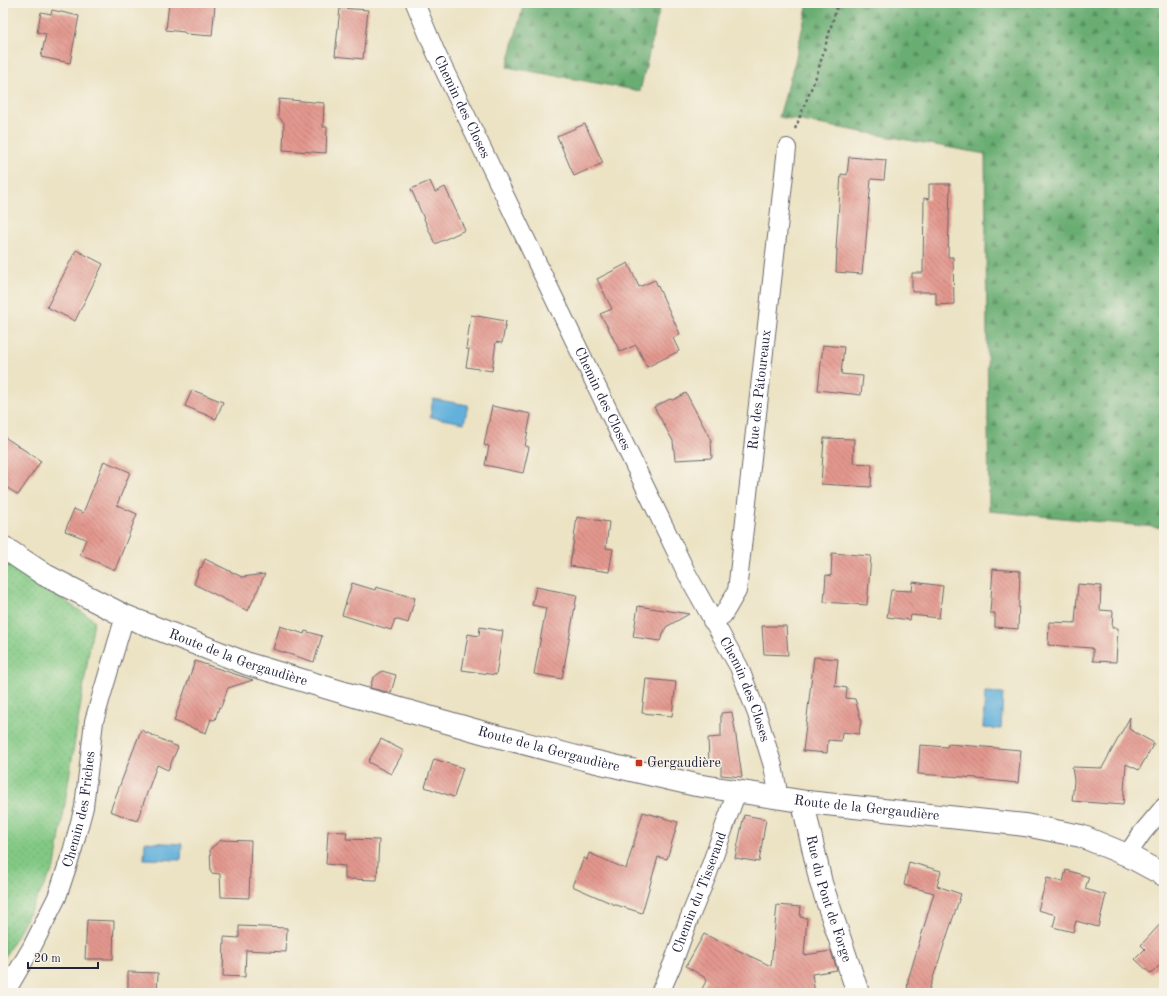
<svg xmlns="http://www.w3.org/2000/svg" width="1167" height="996" font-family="'Old Standard TT',serif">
<defs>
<pattern id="grass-dots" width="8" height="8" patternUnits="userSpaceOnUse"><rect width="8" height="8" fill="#82c984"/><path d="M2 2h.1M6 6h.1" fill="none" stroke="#70ac73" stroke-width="1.8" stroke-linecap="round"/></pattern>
<pattern id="forest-firs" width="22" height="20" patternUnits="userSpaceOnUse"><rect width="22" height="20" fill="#69ad72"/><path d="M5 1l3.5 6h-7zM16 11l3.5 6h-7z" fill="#568c5f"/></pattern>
<pattern id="building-back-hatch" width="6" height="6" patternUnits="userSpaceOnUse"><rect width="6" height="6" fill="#e3978e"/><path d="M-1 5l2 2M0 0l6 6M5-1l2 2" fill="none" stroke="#b87b75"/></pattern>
</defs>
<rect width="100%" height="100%" fill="#f7f3e8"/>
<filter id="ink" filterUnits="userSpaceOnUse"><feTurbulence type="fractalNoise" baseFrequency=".025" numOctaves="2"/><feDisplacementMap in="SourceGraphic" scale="8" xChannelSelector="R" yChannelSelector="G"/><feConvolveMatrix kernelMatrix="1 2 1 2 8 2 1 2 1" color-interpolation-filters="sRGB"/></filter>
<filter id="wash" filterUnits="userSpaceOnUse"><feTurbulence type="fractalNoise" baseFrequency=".012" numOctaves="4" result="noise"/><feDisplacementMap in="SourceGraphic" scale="16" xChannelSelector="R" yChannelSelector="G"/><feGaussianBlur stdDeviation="0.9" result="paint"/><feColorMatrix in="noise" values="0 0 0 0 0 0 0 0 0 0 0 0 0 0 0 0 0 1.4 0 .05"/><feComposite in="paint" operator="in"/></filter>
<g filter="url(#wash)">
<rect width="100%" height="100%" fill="#ece3c4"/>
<path fill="url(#grass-dots)" stroke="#527660" d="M 3,560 L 94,620 L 55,866 L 3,960 Z"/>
<path fill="url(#forest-firs)" stroke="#466856" d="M 524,3 L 661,3 L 640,91 L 507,67 Z
M 808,3 L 1164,3 L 1164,528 L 989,511 L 985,154 L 779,117 L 795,61 Z"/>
<path fill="#62b0db" stroke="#42698b" d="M 433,399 L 468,405 L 464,423 L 430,417 Z
M 985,692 L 1003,693 L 1001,729 L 983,728 Z
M 145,842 L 182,844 L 181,860 L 144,859 Z"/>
<g id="blocks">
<path fill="url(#building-back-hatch)" d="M 169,3 L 215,5 L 212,36 L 186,34 L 184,32 L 166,30 Z
M 340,8 L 368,10 L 363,59 L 335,56 Z
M 52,10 L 79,16 L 70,63 L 41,57 L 46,34 L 37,32 L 41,12 L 51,14 Z
M 279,99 L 324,103 L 323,127 L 327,127 L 326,153 L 283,150 L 284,123 L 278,116 Z
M 585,124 L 603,163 L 574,176 L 557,136 Z
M 849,157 L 886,160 L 884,180 L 871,179 L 865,253 L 864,253 L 862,274 L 836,272 L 837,249 L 836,249 L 841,174 L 847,175 Z
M 430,181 L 435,192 L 445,187 L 465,230 L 435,244 L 411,189 Z
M 929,184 L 950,184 L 948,257 L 953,257 L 954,304 L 936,305 L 936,292 L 912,292 L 912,273 L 923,273 L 924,198 L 929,199 Z
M 76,250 L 103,264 L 75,321 L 47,307 Z
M 628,263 L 639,287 L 655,280 L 680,334 L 673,338 L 679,351 L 647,367 L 636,345 L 620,352 L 606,324 L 600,314 L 612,309 L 597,279 Z
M 471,315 L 506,321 L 502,343 L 496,342 L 492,371 L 466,367 L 469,349 L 466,349 Z
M 823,345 L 844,347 L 841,374 L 863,376 L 861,395 L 818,390 Z
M 192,390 L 223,402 L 216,419 L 185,406 Z
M 686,393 L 711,440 L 712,458 L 675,460 L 673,441 L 654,407 L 670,399 L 673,400 Z
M 492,406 L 531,414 L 525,446 L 529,447 L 523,473 L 485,465 L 489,446 L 484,445 Z
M 3,436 L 41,461 L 18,495 L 3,485 Z
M 824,438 L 854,439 L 853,463 L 872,464 L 871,487 L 821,484 Z
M 104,461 L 130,472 L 117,505 L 137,514 L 115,570 L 80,555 L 86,539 L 65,531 L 74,509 L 83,513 Z
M 577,517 L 609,522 L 606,548 L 613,549 L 609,572 L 570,566 Z
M 832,553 L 871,556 L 867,605 L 824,602 L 826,575 L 831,576 Z
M 205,559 L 242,577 L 265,574 L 248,611 L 194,584 L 200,567 L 201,568 Z
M 993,569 L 1020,571 L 1018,629 L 995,627 L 995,613 L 990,613 Z
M 913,582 L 943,586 L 939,618 L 911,615 L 910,620 L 887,617 L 891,590 L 912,591 Z
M 352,583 L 375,590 L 376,587 L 415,598 L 408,623 L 395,619 L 391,630 L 342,615 Z
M 1078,584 L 1101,586 L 1100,610 L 1113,611 L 1112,628 L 1118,628 L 1116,662 L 1093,661 L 1093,649 L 1092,650 L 1092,648 L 1048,645 L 1049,622 L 1075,623 Z
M 536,587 L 577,595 L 562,679 L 534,674 L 546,608 L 532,605 Z
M 638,606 L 689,614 L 666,627 L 660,641 L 633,637 Z
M 280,626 L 304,634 L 305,631 L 322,636 L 314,662 L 273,649 Z
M 762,626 L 786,626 L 788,655 L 764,654 Z
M 480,627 L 503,631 L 496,675 L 462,670 L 468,634 L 479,636 Z
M 814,657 L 838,659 L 835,686 L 847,688 L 846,698 L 855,699 L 861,720 L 859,734 L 842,732 L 841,741 L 828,740 L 827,753 L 803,751 Z
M 195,661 L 253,680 L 228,688 L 221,707 L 219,707 L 215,720 L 211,719 L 206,733 L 174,721 Z
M 382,671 L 396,675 L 391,693 L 370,688 L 373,678 Z
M 646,679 L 676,682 L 672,716 L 642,713 Z
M 732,712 L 736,736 L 742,777 L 721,775 L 721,762 L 709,762 L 708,738 L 721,737 L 721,713 Z
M 1130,717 L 1129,729 L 1154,743 L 1139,770 L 1126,764 L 1123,805 L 1072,801 L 1074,781 L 1072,767 L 1102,768 Z
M 141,730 L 178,747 L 168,770 L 157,765 L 137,821 L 110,811 Z
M 381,739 L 404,751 L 391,774 L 368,762 Z
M 948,744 L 1021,750 L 1018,783 L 977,779 L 977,778 L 918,774 L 920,745 L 947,747 Z
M 434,759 L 463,768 L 454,797 L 425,787 Z
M 643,812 L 678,822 L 667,859 L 658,857 L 642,913 L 613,904 L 572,886 L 584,858 L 587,860 L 589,853 L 626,869 Z
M 744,815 L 766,819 L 759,862 L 735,858 Z
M 328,831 L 347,832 L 346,839 L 379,840 L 377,880 L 345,879 L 345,866 L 326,864 Z
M 221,840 L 251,841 L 249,898 L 221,897 L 220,874 L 211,873 L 210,849 Z
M 909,862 L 941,871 L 937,886 L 961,894 L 928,993 L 907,993 L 908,980 L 934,893 L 904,885 Z
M 1066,870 L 1089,877 L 1085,889 L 1106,895 L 1098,927 L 1076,921 L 1073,932 L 1053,927 L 1056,915 L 1038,910 L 1047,878 L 1063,882 Z
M 777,905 L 801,907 L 800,917 L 807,918 L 804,955 L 831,951 L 837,970 L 812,974 L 815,993 L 700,993 L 707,979 L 686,966 L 704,934 L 771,966 Z
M 87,920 L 114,921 L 113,959 L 85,959 Z
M 1164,920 L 1164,969 L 1160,965 L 1151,974 L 1135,959 L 1145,949 L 1141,945 Z
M 239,926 L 287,928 L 286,952 L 246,950 L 245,977 L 223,976 L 224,937 L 239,938 Z
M 128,972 L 158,973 L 157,993 L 128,993 Z"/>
</g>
</g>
<g filter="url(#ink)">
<use href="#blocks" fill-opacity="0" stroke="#69666b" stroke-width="1"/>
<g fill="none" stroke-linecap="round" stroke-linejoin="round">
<g stroke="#69666b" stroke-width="20">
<g id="street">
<path id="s1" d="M 415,3 L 436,53 L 686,572 L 739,667 L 757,714 L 773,766 L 777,787 L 775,797"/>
<path id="s2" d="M 712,621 L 723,615 L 737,591 L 787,148"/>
<path d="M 1127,855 L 1142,833 L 1164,807"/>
<path id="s3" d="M 5,993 L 32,947 L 57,897 L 72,852 L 84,807 L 94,721 L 125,616"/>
<path id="s4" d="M 660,993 L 673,963 L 689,919 L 708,873 L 737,791"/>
</g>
</g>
<g stroke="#69666b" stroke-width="24">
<g id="secondary">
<path id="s5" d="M 3,547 L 45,575 L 125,616 L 248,664 L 358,697 L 485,733 L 584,759 L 696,785 L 807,802 L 1025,825 L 1081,836 L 1127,855 L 1164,875"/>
<path id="s6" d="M 807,802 L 805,812 L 821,883 L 858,993"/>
</g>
</g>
<path stroke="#69666b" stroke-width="2.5" stroke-dasharray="3 3" stroke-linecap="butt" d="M 795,129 L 817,74 L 838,3"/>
<use href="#street" stroke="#fff" stroke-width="18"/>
<use href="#secondary" stroke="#fff" stroke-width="22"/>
</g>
</g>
<rect fill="#c8321e" stroke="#f7f3e8" stroke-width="1.5" x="635" y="759" width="8" height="8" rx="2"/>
<g text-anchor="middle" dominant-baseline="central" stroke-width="3" stroke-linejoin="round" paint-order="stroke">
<g font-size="14" fill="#22223b" stroke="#f7f3e8">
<text stroke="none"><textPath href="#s1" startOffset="114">Chemin des Closes</textPath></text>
<text stroke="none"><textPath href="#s2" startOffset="243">Rue des Pâtoureaux</textPath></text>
<text stroke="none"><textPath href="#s1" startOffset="438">Chemin des Closes</textPath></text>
<text stroke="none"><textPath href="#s5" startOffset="261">Route de la Gergaudière</textPath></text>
<text stroke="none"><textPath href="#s1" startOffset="762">Chemin des Closes</textPath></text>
<text stroke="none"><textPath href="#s5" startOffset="585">Route de la Gergaudière</textPath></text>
<text stroke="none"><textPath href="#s5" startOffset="909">Route de la Gergaudière</textPath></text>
<text stroke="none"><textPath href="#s3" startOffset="200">Chemin des Friches</textPath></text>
<text stroke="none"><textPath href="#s4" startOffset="108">Chemin du Tisserand</textPath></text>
<text stroke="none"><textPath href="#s6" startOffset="100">Rue du Pont de Forge</textPath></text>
</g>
<g font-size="14" fill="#22223b" stroke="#f7f3e8" text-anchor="start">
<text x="647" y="763">Gergaudière</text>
</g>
</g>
<rect width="1167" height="996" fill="none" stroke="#f7f3e8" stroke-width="16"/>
<path d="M28 962v6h70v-6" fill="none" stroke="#22223b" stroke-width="2"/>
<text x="34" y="962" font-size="12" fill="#22223b" stroke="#f7f3e8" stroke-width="3" paint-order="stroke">20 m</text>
</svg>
